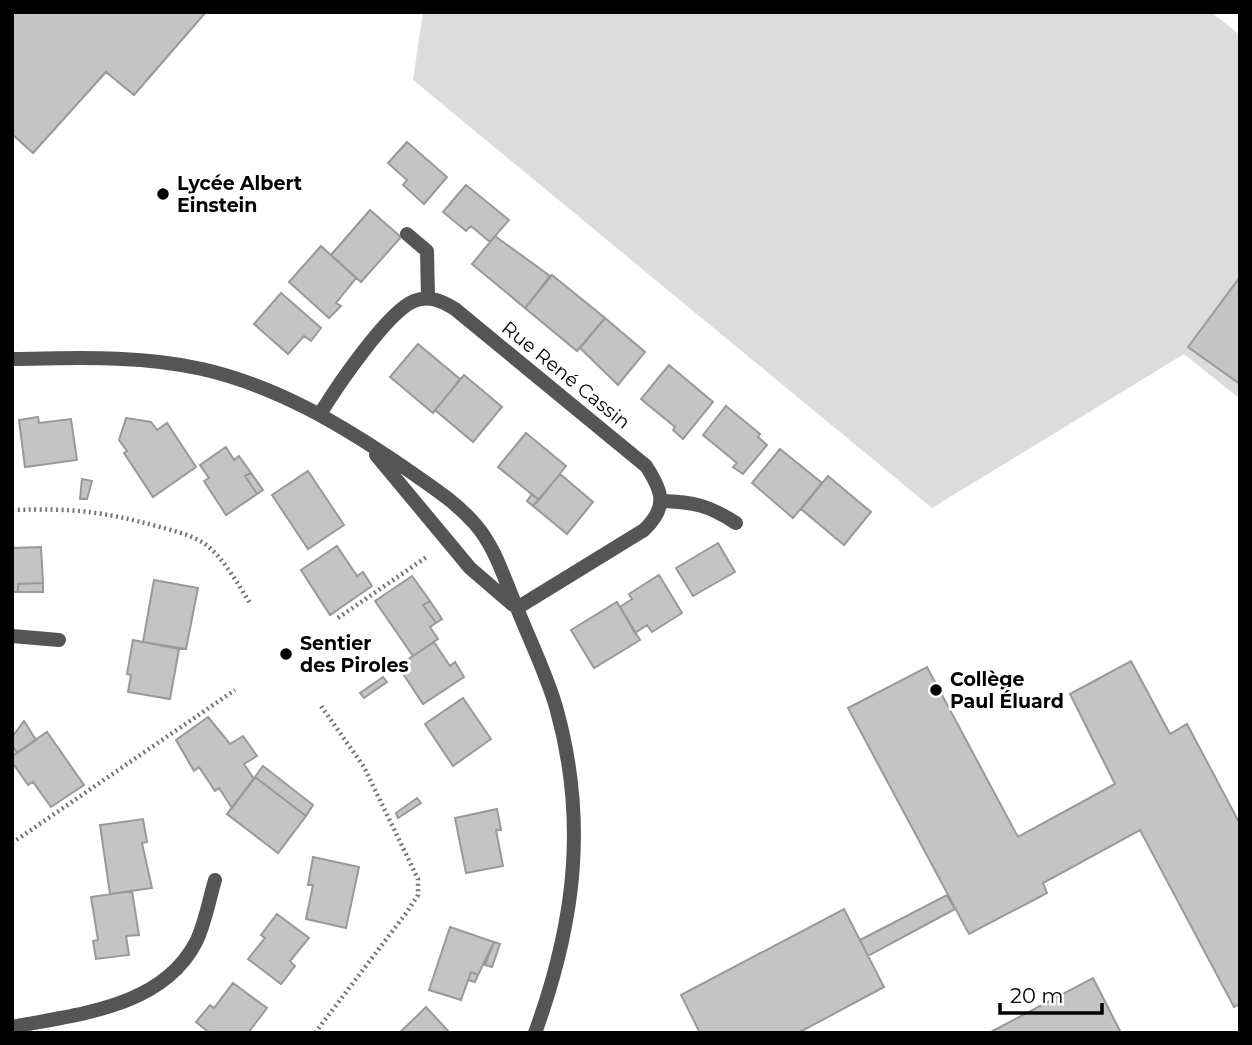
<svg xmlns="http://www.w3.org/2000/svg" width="1252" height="1045" font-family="Montserrat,sans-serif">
<rect width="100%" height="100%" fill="#fff"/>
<path fill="#dcdcdc" d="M 423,12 L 1211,12 L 1240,35 L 1240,399 L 1184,354 L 932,508 L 413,80 Z"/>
<path fill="#c4c4c4" stroke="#999" stroke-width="2" d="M 12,12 L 206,12 L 134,95 L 106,72 L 33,153 L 12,134 Z
M 407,142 L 447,177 L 424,204 L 403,185 L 407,180 L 388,163 Z
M 466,185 L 509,220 L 490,242 L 471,226 L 466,231 L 443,212 Z
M 370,210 L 401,237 L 361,282 L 331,255 Z
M 495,236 L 550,276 L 525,308 L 472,264 Z
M 321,246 L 356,278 L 336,303 L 341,306 L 329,318 L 289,282 Z
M 552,275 L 605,318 L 577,351 L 525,308 Z
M 1240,277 L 1240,384 L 1188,347 Z
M 281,293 L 321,328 L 311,341 L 304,336 L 288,354 L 254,324 Z
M 605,318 L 645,352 L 618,385 L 580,348 Z
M 418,344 L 460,379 L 433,413 L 390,377 Z
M 669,365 L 713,402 L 683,439 L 673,430 L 675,427 L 641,399 Z
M 464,375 L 502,407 L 473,442 L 435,410 Z
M 726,406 L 760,434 L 758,437 L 767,445 L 743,474 L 733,467 L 737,463 L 703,435 Z
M 38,417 L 39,423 L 71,419 L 77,460 L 25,467 L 19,420 Z
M 126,418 L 151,422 L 157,430 L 167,423 L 196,467 L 153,497 L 124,453 L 127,451 L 119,440 Z
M 526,433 L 566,466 L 539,500 L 498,467 Z
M 226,447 L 234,460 L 239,456 L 251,473 L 245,476 L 257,494 L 226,515 L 204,481 L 209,478 L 200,465 Z
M 780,449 L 822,483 L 793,518 L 752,483 Z
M 308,471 L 344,525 L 308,549 L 272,495 Z
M 251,473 L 263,490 L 257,494 L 245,476 Z
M 560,474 L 593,502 L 567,534 L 533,506 Z
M 828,476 L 871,512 L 844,545 L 801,509 Z
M 82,479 L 92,481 L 87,499 L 80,499 Z
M 532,494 L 539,500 L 533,506 L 527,501 Z
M 718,543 L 735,572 L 693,596 L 676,568 Z
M 337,546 L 357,576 L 363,572 L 372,586 L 330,615 L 301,570 Z
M 41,547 L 43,583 L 18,584 L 18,592 L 12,592 L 12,548 Z
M 659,575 L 682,613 L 652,632 L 647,625 L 635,633 L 620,607 L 632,599 L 629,594 Z
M 412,576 L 430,601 L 423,605 L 436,623 L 430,627 L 438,639 L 413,656 L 375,601 Z
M 154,580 L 198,588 L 186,649 L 143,642 Z
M 43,583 L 43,592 L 18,592 L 18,584 Z
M 430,601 L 442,619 L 436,623 L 423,605 Z
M 617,602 L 640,640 L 594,668 L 571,630 Z
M 133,640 L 179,649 L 170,699 L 128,692 L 131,675 L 127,674 Z
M 434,642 L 450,666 L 455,662 L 464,677 L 423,704 L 398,666 Z
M 1131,661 L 1170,734 L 1187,724 L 1240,824 L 1240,1004 L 1234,1007 L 1140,830 L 1043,883 L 1047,893 L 969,934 L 848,708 L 927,667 L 1018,837 L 1115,784 L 1070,694 Z
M 383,677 L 387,682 L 364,698 L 360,693 Z
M 463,698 L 491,739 L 453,766 L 425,724 Z
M 208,717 L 230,744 L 243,736 L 257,756 L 244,764 L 254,779 L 232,808 L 219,788 L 215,791 L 199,767 L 194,771 L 176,740 Z
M 24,721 L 36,740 L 17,753 L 12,745 L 12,737 Z
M 47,732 L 84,785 L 51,807 L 33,782 L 28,785 L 12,762 L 12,756 Z
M 263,766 L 313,805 L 306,816 L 255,777 Z
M 255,777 L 306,816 L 278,853 L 227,814 Z
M 417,798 L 421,803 L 398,818 L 396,813 Z
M 497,809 L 501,830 L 496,830 L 503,866 L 466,873 L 455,818 Z
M 143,819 L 147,842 L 142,843 L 152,888 L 110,894 L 100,825 Z
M 313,857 L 359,867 L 346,928 L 306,919 L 313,885 L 308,885 Z
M 132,891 L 139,935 L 126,936 L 129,955 L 96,959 L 93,941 L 98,940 L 91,897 Z
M 947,895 L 955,909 L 868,956 L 860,940 Z
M 844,909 L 884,987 L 798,1033 L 700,1033 L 681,995 Z
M 277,914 L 309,938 L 290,961 L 295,966 L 281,984 L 248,959 L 265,938 L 261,935 Z
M 450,927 L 494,942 L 478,975 L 471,972 L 461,1000 L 429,990 Z
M 494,942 L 500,944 L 492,967 L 485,965 Z
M 471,972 L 478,975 L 475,982 L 468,980 Z
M 1093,978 L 1121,1033 L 989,1033 Z
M 233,983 L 267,1008 L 248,1033 L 210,1033 L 196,1022 L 210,1005 L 214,1008 Z
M 426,1007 L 450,1033 L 399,1033 L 416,1017 Z"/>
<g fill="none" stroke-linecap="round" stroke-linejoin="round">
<path stroke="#777" stroke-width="4.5" stroke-dasharray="2 3.5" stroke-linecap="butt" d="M 12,510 C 73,508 101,511 160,527 C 174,531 192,535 205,544 C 224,558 237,583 250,603
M 338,618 L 428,556
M 12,843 L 235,690
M 315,1033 L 407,912 L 418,895 L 418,879 L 364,767 L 321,706"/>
<path stroke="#555" stroke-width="14" d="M 407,234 L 427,251 L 428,298
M 12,359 C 75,358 141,355 202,369 C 277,386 342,425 405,468 C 429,485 455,501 475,524 C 496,548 504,579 517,608 C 530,641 546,673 556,707 C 588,821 575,923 535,1033
M 320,414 C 336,388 387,312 414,301 C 429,295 442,301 455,309 L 646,466 C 663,492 668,507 644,530 L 517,608
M 376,455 L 470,568 L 513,605
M 661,501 C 694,502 708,505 736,523
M 12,636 L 59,640
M 12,1027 C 77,1014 162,1008 196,942 C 205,924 209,900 215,880"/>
</g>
<g fill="#000" stroke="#fff" stroke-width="2.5">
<circle cx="163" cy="194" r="7"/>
<circle cx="286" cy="654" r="7"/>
<circle cx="936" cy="690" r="7"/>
</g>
<g text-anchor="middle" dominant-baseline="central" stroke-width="6" stroke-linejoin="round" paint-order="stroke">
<g font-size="19" font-weight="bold" fill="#000" stroke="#fff" text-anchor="start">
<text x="177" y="183">Lycée Albert<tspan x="177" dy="22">Einstein</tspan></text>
<text x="300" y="643">Sentier<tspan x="300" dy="22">des Piroles</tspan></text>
<text x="950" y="679">Collège<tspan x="950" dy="22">Paul Éluard</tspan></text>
</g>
<g font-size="19" fill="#000" stroke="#fff">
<text transform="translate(566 375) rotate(39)">Rue René Cassin</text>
</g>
</g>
<rect width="1252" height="1045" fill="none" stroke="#000000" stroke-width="28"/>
<path d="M1000 1003v10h102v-10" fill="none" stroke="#000000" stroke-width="3.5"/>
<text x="1010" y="1003" font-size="21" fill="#000000" stroke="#ffffff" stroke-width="5" paint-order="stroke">20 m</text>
</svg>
